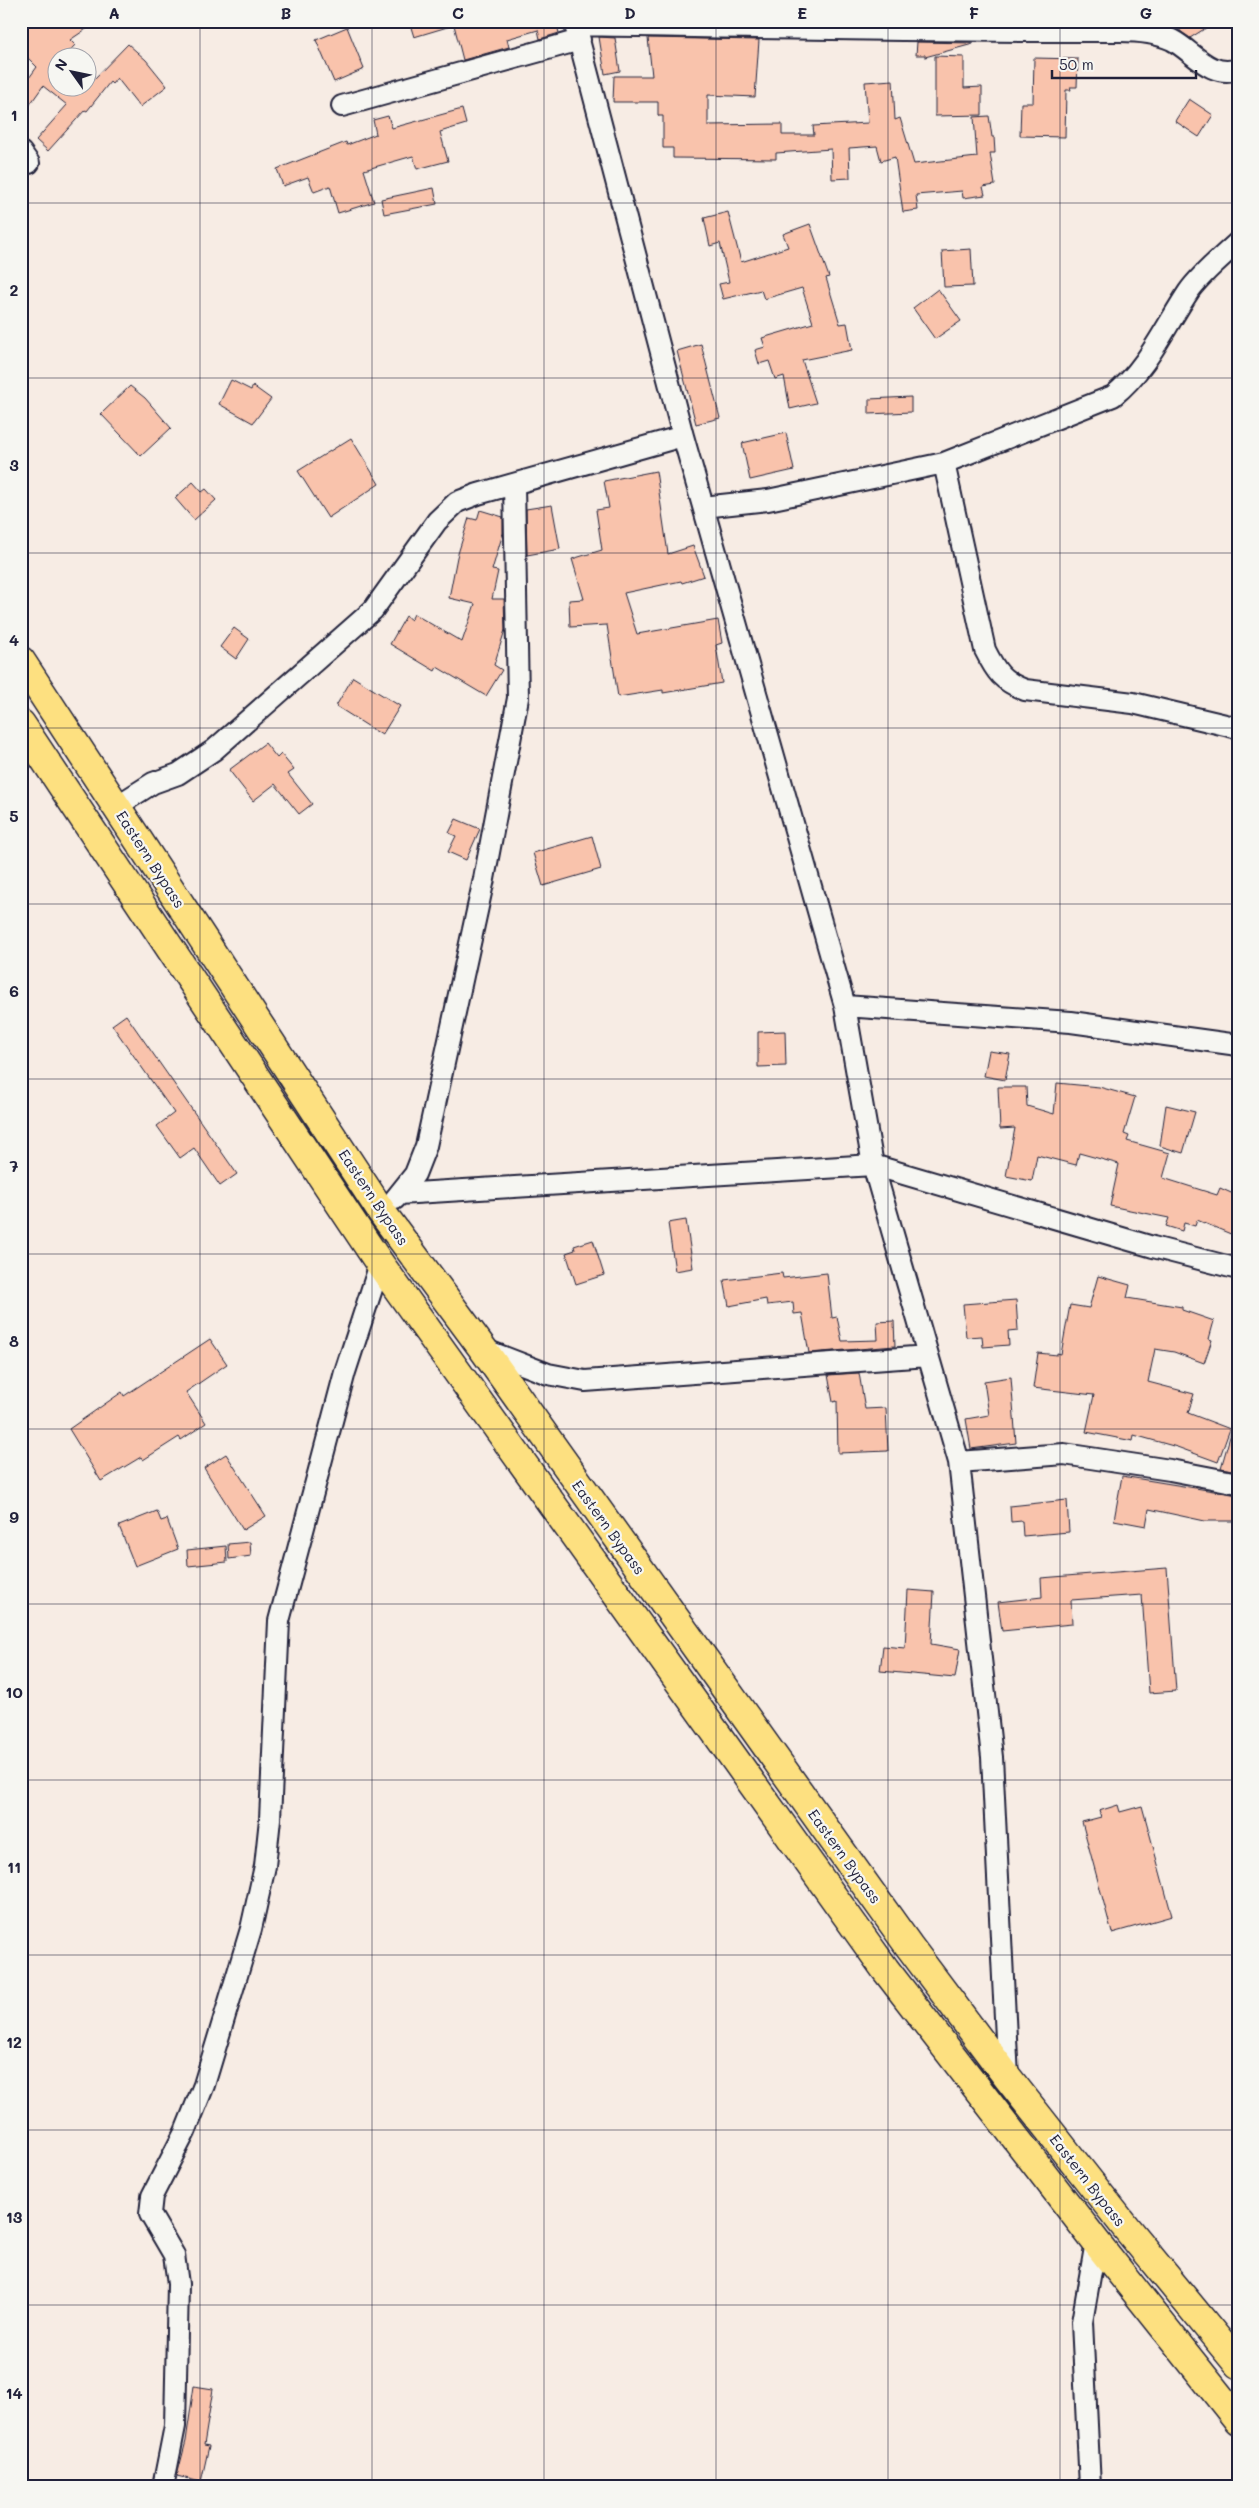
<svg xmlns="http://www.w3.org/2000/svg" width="1259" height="2508" font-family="Mali,sans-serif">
<rect width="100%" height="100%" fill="#f7ece4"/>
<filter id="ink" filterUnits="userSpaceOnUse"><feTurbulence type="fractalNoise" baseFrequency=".02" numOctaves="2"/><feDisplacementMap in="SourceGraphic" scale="10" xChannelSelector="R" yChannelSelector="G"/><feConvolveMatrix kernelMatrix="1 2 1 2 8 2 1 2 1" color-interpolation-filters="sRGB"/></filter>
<g filter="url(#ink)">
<path fill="#f9c3ac" stroke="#22223b" d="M 21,21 L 98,21 L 70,40 L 75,45 L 63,58 L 58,58 L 58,88 L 88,88 L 88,73 L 94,79 L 128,44 L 146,60 L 167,86 L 140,107 L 117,78 L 112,84 L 110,82 L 87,111 L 85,110 L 48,151 L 36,140 L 67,105 L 43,86 L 21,117 L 21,89 L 37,67 L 21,51 Z
M 409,21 L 556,21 L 559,33 L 540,39 L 538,30 L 507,39 L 509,47 L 463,60 L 454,25 L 414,37 Z
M 1175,21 L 1217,21 L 1190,38 L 1181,32 Z
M 347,27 L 364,69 L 334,82 L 316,40 Z
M 599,37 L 615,38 L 620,71 L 605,74 Z
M 648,38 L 759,40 L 755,97 L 708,95 L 708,125 L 782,124 L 782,135 L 814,135 L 813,126 L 868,123 L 865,82 L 893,80 L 895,120 L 900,118 L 914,164 L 977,157 L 974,117 L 989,116 L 992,137 L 994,137 L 995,153 L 990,153 L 995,185 L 983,187 L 985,195 L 963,198 L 962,191 L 916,195 L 918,210 L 903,212 L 895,157 L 881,161 L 877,146 L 849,148 L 850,178 L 832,179 L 831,149 L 776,153 L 776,159 L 673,158 L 673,148 L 663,148 L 663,116 L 658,116 L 658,102 L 613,102 L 614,76 L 652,76 Z
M 917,42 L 973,43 L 973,44 L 925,57 L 925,55 L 916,55 Z
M 935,56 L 964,57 L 964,88 L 982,87 L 982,115 L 935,116 Z
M 1034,58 L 1078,59 L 1077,87 L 1070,87 L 1071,90 L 1066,90 L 1065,137 L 1020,136 L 1021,103 L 1033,103 Z
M 1189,99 L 1213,115 L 1199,137 L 1175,121 Z
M 462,109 L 466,124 L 440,132 L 448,161 L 417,169 L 413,156 L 364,170 L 374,202 L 338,213 L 330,186 L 314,192 L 308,177 L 283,186 L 277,169 L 346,142 L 347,145 L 376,134 L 373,120 L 388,116 L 392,128 Z
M 434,188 L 437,204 L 384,214 L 381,199 Z
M 728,212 L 741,262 L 788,247 L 783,234 L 810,224 L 829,277 L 826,278 L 840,324 L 847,323 L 852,350 L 802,360 L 816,403 L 790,409 L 784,376 L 775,379 L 769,361 L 759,364 L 755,350 L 765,347 L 762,338 L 813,323 L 802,288 L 764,299 L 761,290 L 723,299 L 719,284 L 729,282 L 720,243 L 710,246 L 704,218 Z
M 971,249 L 973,286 L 944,287 L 942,251 Z
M 938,289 L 961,321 L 935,339 L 913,308 Z
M 701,344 L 720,418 L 696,424 L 677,351 Z
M 231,380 L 251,390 L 253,386 L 271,399 L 253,423 L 219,404 Z
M 130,386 L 145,398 L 171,428 L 141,456 L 101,414 Z
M 911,397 L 911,412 L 869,414 L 869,399 Z
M 786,433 L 794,470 L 750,480 L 742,443 Z
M 351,438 L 379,484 L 328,518 L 298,471 Z
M 656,471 L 668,554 L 693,546 L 704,576 L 682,583 L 681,581 L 624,593 L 637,634 L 718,620 L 722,643 L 716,645 L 722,683 L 663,693 L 663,690 L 618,697 L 607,625 L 570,627 L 569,600 L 584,599 L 572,559 L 602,550 L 596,510 L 609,508 L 604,481 Z
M 193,482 L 202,492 L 206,489 L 216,500 L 194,520 L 175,498 Z
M 552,505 L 560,549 L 527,555 L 526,509 Z
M 480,510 L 503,517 L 503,533 L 492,570 L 498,571 L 492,599 L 504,599 L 505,630 L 494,665 L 502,670 L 486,696 L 437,667 L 435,671 L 390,644 L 406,616 L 411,620 L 414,614 L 462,642 L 475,604 L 449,598 L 457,557 L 469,518 L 477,520 Z
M 234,628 L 249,639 L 236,659 L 220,647 Z
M 353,677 L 400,706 L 382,735 L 336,706 Z
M 265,743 L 277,758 L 281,754 L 294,770 L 288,774 L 312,804 L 299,814 L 275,784 L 253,801 L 229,770 Z
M 456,819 L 480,829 L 466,860 L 448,852 L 456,836 L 449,833 Z
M 592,836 L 601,869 L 543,886 L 533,853 Z
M 126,1015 L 237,1174 L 220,1186 L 194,1148 L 180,1158 L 157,1126 L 174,1113 L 112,1025 Z
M 785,1031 L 786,1066 L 758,1067 L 758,1032 Z
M 989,1051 L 1010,1054 L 1005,1080 L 984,1076 Z
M 1057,1083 L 1099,1087 L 1135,1097 L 1124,1134 L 1129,1136 L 1127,1141 L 1170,1153 L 1163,1178 L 1217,1195 L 1220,1188 L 1238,1196 L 1238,1237 L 1197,1220 L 1195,1226 L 1184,1223 L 1182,1231 L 1166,1226 L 1169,1218 L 1110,1206 L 1119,1164 L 1079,1153 L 1076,1165 L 1037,1155 L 1032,1181 L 1006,1176 L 1015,1128 L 1000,1129 L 998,1087 L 1026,1087 L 1027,1106 L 1054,1114 Z
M 1166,1105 L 1195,1112 L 1183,1153 L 1160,1146 Z
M 686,1220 L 693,1268 L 675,1271 L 668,1223 Z
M 593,1240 L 604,1275 L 576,1284 L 566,1253 L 575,1250 L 574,1246 Z
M 782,1273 L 783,1278 L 827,1273 L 832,1318 L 837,1317 L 842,1341 L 878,1340 L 877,1322 L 894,1321 L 895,1346 L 809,1353 L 802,1313 L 794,1314 L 793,1302 L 767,1305 L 766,1299 L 729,1306 L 724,1280 Z
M 1098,1276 L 1130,1285 L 1127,1298 L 1182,1307 L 1182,1310 L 1214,1321 L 1209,1339 L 1212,1340 L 1204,1363 L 1174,1352 L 1155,1349 L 1148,1382 L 1194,1394 L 1188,1413 L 1230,1429 L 1218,1462 L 1177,1447 L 1134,1435 L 1133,1441 L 1086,1432 L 1094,1395 L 1033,1388 L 1038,1353 L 1057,1355 L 1057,1353 L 1061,1354 L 1070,1305 L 1089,1308 Z
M 1016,1300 L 1018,1330 L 1008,1331 L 1009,1345 L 983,1347 L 982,1336 L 966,1337 L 963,1304 Z
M 210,1339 L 227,1364 L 186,1392 L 206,1423 L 181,1440 L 179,1437 L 143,1460 L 141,1457 L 101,1481 L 69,1429 L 122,1392 L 124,1396 Z
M 859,1373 L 865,1409 L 886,1408 L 888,1451 L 838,1453 L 837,1401 L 833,1402 L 828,1375 Z
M 1011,1377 L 1016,1443 L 971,1449 L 966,1419 L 989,1415 L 984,1381 Z
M 1233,1426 L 1238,1427 L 1238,1471 L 1221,1468 Z
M 226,1454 L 266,1516 L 243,1530 L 204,1468 Z
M 1122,1476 L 1238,1495 L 1238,1521 L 1205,1521 L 1149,1509 L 1146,1526 L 1114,1520 Z
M 1067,1500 L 1069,1532 L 1023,1536 L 1022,1521 L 1011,1522 L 1010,1506 Z
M 157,1511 L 161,1521 L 167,1519 L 178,1549 L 135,1566 L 119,1526 Z
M 250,1542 L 251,1556 L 229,1559 L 228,1544 Z
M 226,1546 L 227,1562 L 188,1566 L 187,1550 Z
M 1167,1568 L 1176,1691 L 1149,1693 L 1142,1595 L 1071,1600 L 1072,1624 L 1002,1631 L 998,1602 L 1042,1597 L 1041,1578 Z
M 908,1590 L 934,1592 L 931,1644 L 960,1649 L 955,1678 L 880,1671 L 883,1646 L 905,1648 Z
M 1118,1805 L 1120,1812 L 1142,1806 L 1172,1916 L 1112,1933 L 1082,1822 L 1101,1817 L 1099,1811 Z
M 194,2386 L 213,2389 L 204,2445 L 209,2446 L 201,2482 L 177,2476 L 186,2441 Z"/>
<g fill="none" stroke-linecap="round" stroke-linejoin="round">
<g stroke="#22223b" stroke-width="24">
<path id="minor" d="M 574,21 L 683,436 L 845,1006 L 873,1165 L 959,1462 L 992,1757 L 1008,2078
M 575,25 C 757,28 938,32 1120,31 C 1137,31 1157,33 1172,40 C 1193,51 1211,79 1238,69
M 342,106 L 580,40
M 21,152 L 29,163
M 944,463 L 985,650 C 996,672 1002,681 1025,690 L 1133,703 L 1238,728
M 703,507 L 768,500 L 944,463 L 1113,396 C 1147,369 1165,327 1189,291 C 1202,273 1222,257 1238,242
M 117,806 L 153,783 L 178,774 L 214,750 L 373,610 L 437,521 L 457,502 L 478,494 L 683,436
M 845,1006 L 1071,1022 L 1238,1045
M 399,1194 L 873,1165 L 1153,1247 L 1238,1269
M 395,1199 L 415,1174 L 426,1146 L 484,879 L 518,698 L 514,484
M 483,1349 L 548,1374 L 585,1381 L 928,1356
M 959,1462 L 1064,1454 L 1170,1470 L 1238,1483
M 163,2487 L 175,2426 L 178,2284 L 174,2255 L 150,2214 L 152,2196 L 185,2132 L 204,2085 L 251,1929 L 265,1866 L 270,1819 L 279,1621 L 345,1372 L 380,1264
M 1090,2487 L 1082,2322 L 1096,2242"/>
</g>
<g stroke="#22223b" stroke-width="31">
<path id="trunk" d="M 21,661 L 383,1214 L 483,1349 L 909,1946 L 1008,2078 L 1127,2229 L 1238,2364
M 21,724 L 380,1264 L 885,1969 L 1096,2242 L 1238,2420"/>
</g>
<use href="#minor" stroke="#f6f6f2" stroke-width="20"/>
<use href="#trunk" stroke="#fde080" stroke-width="28"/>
</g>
</g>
<path fill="none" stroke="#22223b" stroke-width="1" stroke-opacity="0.55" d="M 200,21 L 200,2487M 372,21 L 372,2487M 544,21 L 544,2487M 716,21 L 716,2487M 888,21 L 888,2487M 1060,21 L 1060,2487M 21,203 L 1238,203M 21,378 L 1238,378M 21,553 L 1238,553M 21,728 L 1238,728M 21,904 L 1238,904M 21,1079 L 1238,1079M 21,1254 L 1238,1254M 21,1429 L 1238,1429M 21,1604 L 1238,1604M 21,1780 L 1238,1780M 21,1955 L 1238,1955M 21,2130 L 1238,2130M 21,2305 L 1238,2305"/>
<g text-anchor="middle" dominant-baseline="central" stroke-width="4.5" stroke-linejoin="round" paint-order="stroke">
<g font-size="15" fill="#22223b" stroke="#f6f6f2">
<text transform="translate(151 859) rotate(57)">Eastern Bypass</text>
<text transform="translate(374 1197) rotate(56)">Eastern Bypass</text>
<text transform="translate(609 1527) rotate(54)">Eastern Bypass</text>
<text transform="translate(845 1856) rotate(54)">Eastern Bypass</text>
<text transform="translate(1088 2180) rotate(52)">Eastern Bypass</text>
</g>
</g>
<rect width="1259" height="2508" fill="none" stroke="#f6f6f2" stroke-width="55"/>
<g transform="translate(72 72) rotate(303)"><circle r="24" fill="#f6f6f2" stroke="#a1a1a9"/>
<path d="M0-4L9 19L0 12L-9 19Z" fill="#22223b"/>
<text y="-8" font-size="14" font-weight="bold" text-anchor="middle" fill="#22223b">N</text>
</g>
<path d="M1052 70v8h144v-8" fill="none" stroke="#22223b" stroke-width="2.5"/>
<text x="1059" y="70" font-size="15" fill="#22223b" stroke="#f6f6f2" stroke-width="4" paint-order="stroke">50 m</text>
<rect x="28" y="28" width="1204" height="2452" fill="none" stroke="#22223b" stroke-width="2"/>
<g font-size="16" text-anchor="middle" font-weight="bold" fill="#22223b">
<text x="114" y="19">A</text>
<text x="286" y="19">B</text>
<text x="458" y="19">C</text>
<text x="630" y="19">D</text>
<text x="802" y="19">E</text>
<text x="974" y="19">F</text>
<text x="1146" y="19">G</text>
<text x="14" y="121">1</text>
<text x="14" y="296">2</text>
<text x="14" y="471">3</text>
<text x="14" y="646">4</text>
<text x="14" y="822">5</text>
<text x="14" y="997">6</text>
<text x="14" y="1172">7</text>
<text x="14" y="1347">8</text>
<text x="14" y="1523">9</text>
<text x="14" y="1698">10</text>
<text x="14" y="1873">11</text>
<text x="14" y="2048">12</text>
<text x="14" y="2223">13</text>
<text x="14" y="2399">14</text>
</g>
</svg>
